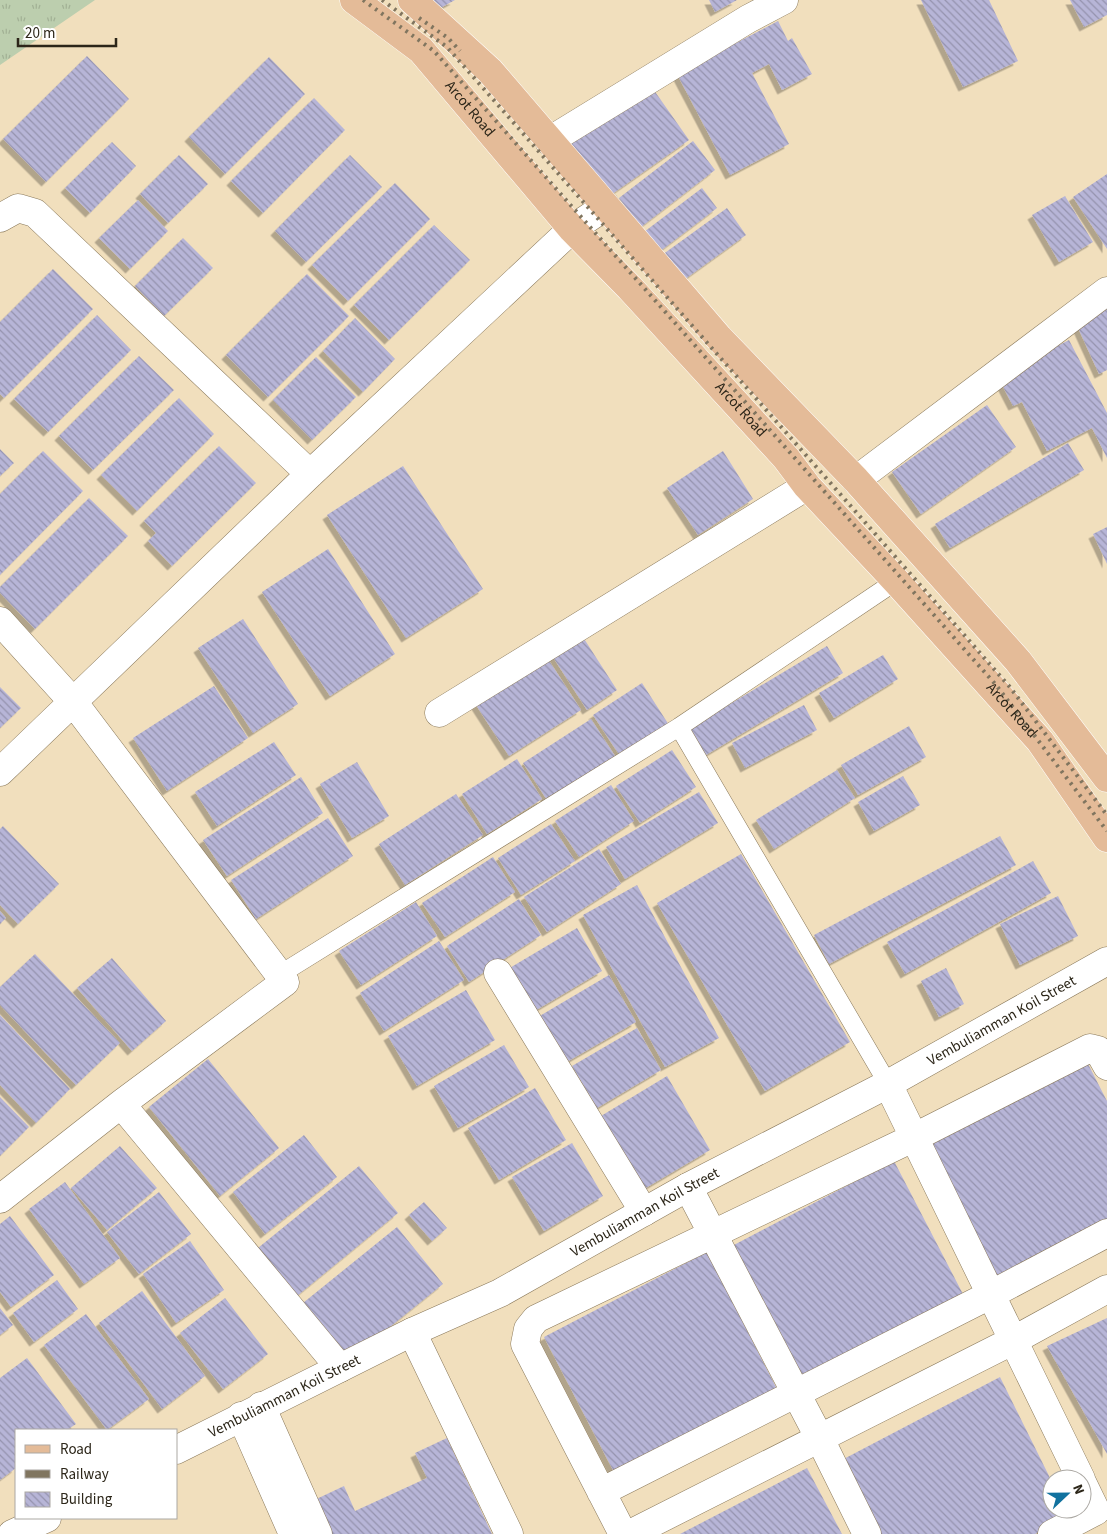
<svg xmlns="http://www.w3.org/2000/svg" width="1107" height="1534" font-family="'Source Sans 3',sans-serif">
<defs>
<pattern id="park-tufts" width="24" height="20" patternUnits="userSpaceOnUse" patternTransform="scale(1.25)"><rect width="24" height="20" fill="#bcceae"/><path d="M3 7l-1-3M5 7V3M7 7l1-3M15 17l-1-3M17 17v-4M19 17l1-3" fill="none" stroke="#a2b195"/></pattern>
<pattern id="building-back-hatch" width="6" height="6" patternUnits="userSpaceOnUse" patternTransform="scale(1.25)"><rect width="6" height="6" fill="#b7b5d7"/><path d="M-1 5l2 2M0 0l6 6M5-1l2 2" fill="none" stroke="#9593ae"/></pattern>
<filter id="shadow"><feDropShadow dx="-4.5" dy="4.5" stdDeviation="0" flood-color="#0004"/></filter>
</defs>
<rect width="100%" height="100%" fill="#f1dfbd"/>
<path fill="url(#park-tufts)" d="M 0,0 L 95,0 L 0,65 Z"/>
<path fill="url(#building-back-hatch)" filter="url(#shadow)" d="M 427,0 L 455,0 L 433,12 Z
M 709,0 L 737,0 L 715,12 Z
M 921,0 L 989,0 L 1018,61 L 963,87 Z
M 1070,0 L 1107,0 L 1107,15 L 1084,27 Z
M 778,21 L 788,41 L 792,38 L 812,74 L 782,90 L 769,64 L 752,73 L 789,144 L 730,175 L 677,74 Z
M 87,56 L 129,99 L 46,182 L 3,139 Z
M 269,57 L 305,94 L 225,174 L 189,137 Z
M 651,86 L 689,140 L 605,199 L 567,145 Z
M 314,98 L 345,130 L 263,213 L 231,181 Z
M 693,141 L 715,170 L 641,227 L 619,198 Z
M 112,142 L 136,166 L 90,213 L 65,188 Z
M 179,155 L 208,184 L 168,223 L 140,194 Z
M 350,155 L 382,187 L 306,262 L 275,231 Z
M 1107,174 L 1107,249 L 1073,197 Z
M 395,183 L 430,219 L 348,301 L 312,265 Z
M 702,188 L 717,208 L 659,252 L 644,232 Z
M 1065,196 L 1093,242 L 1059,262 L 1032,215 Z
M 138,200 L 168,231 L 130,269 L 99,238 Z
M 727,208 L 746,235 L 681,282 L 662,255 Z
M 434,225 L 470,260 L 389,340 L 354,305 Z
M 183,238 L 213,268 L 164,316 L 135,286 Z
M 53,269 L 93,309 L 4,398 L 0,394 L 0,322 Z
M 307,274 L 349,316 L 268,397 L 226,355 Z
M 1107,304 L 1107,370 L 1099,374 L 1074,319 Z
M 97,315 L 131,350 L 48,432 L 14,399 Z
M 355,318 L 395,359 L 363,392 L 323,351 Z
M 1069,340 L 1107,413 L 1107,458 L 1092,428 L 1047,451 L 1022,402 L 1013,406 L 998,377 Z
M 139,356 L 174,390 L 93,470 L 59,436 Z
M 316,357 L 356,397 L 312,440 L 273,400 Z
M 179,398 L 214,434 L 137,511 L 101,475 Z
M 987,405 L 1016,447 L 921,514 L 892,472 Z
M 1068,443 L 1084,470 L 950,548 L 935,524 Z
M 219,446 L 256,483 L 172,566 L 148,541 L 156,533 L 144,521 Z
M 0,449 L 14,463 L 0,476 Z
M 43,451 L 83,491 L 0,575 L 0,494 Z
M 723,451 L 753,499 L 698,535 L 667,488 Z
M 403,466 L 483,589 L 406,638 L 327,515 Z
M 89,498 L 128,536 L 35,629 L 0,593 L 0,587 Z
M 1107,527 L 1107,564 L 1093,534 Z
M 328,549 L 395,654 L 330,696 L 262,592 Z
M 243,619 L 298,704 L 253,733 L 198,648 Z
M 581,634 L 617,690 L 587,710 L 551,654 Z
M 827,646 L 843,673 L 706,755 L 690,728 Z
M 883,655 L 898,679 L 834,718 L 819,693 Z
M 548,659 L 581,710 L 509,756 L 476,705 Z
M 642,683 L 669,725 L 620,756 L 593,715 Z
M 214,686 L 248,738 L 167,791 L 133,738 Z
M 0,687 L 21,708 L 0,728 Z
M 804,705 L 817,730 L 745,768 L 732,743 Z
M 591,719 L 615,756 L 547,800 L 523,763 Z
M 909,726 L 926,757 L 858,795 L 841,765 Z
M 274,742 L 296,775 L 217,826 L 195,792 Z
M 672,750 L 696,787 L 640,823 L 616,786 Z
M 517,759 L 542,799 L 487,834 L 462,794 Z
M 357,762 L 389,816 L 352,838 L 320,784 Z
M 837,770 L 855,798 L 774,849 L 756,820 Z
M 903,776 L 920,805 L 874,831 L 858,802 Z
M 301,777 L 323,813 L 227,876 L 203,840 Z
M 611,785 L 634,821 L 579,857 L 555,821 Z
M 699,792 L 718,823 L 625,879 L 606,847 Z
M 456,794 L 483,835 L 405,885 L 379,844 Z
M 328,818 L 353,856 L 256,919 L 231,880 Z
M 551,824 L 575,861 L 521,895 L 498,858 Z
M 3,826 L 59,884 L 18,924 L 0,905 L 0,829 Z
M 1000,836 L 1016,865 L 829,964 L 814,935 Z
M 599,849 L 621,884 L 547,932 L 524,897 Z
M 741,854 L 850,1042 L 765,1091 L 657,903 Z
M 493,857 L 515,892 L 445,937 L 422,903 Z
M 1033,861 L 1051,893 L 905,974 L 887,942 Z
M 637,885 L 719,1038 L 665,1067 L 583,915 Z
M 1058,896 L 1078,936 L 1020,965 L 1000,924 Z
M 519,899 L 541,935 L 469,982 L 447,946 Z
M 416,902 L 437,936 L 361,985 L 339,951 Z
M 0,911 L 6,918 L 0,924 Z
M 577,928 L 602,971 L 533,1012 L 508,969 Z
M 439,941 L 464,980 L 384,1031 L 360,993 Z
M 35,954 L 120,1043 L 76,1085 L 0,1005 L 0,987 Z
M 112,958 L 166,1021 L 132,1051 L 77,988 Z
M 946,968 L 964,1004 L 939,1017 L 921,981 Z
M 609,975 L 636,1022 L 565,1063 L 538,1017 Z
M 466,990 L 495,1040 L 417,1086 L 388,1036 Z
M 0,1015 L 70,1089 L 36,1123 L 0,1085 Z
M 637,1028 L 661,1070 L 597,1108 L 572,1066 Z
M 504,1045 L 529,1087 L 458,1128 L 434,1086 Z
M 208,1059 L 279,1148 L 220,1196 L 149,1107 Z
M 1086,1060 L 1107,1101 L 1107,1223 L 995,1282 L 924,1145 Z
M 667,1076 L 710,1150 L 644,1189 L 601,1116 Z
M 535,1088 L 566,1140 L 499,1180 L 468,1128 Z
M 0,1097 L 29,1127 L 0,1156 Z
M 304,1135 L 337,1177 L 265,1234 L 233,1192 Z
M 572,1143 L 603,1196 L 544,1231 L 512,1177 Z
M 120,1146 L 157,1188 L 107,1230 L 71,1188 Z
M 894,1161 L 965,1298 L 803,1382 L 732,1246 Z
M 359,1166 L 398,1213 L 297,1296 L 258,1248 Z
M 65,1182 L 120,1258 L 84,1284 L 29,1209 Z
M 159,1192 L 191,1234 L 139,1274 L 107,1232 Z
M 424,1202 L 447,1228 L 432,1241 L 409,1215 Z
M 10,1216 L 54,1275 L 11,1307 L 0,1292 L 0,1224 Z
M 397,1227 L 443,1284 L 349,1360 L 303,1303 Z
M 190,1241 L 224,1290 L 176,1323 L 143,1274 Z
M 707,1252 L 777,1389 L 615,1474 L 544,1337 Z
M 57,1280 L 78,1309 L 34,1342 L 13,1313 Z
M 142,1291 L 205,1376 L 162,1409 L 99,1323 Z
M 225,1298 L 268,1354 L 223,1389 L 180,1333 Z
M 0,1308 L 13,1325 L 0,1335 Z
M 86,1314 L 149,1399 L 107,1430 L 44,1345 Z
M 1107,1318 L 1107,1454 L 1047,1346 Z
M 27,1358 L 76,1424 L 67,1430 L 16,1430 L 16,1468 L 0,1480 L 0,1378 Z
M 1000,1377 L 1052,1482 L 1052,1509 L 1065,1509 L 1069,1516 L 1035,1534 L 875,1534 L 838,1462 Z
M 447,1438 L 492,1534 L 322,1534 L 308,1503 L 344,1486 L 355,1511 L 427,1478 L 415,1453 Z
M 807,1468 L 842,1534 L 680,1534 Z"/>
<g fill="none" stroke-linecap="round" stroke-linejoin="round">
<g stroke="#89785a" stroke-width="19">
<path id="service" d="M 679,727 L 888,1084
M 279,975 L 679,727 L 896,581"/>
</g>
<g stroke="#89785a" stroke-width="29">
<path id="minor" d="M 549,141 L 748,19 L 784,0
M 0,218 L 18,208 L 35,213 L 310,474
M 856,480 L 1107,291
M 0,621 L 74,703 L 285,982 L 121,1104 L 0,1199
M 439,713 L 807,486
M 0,772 L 310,474 L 572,229 L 606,206
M 498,973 L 644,1212
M 888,1084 L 1081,1479
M 121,1104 L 340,1368
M 688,1187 L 820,1439 L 867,1534
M 412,1332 L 509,1534
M 261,1406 L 318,1534
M 241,1416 L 293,1534
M 601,1492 L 990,1295 L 1107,1233
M 623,1534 L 525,1344 L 528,1329 L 536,1319 L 913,1138 L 1090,1048 L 1098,1050 L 1107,1066
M 630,1534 L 1014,1340 L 1107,1289
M 1052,1534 L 1096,1511 L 1082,1482"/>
</g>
<g stroke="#89785a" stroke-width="29">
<g id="tertiary">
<path id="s1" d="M 176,1450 L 412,1332 L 500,1293 L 688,1187 L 888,1084 L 1107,961"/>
<path d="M 12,1534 L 47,1518"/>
</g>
</g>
<g stroke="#fff" stroke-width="29">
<g id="primary">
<path id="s2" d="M 354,0 L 421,50 L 572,229 L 630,288 L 786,458 L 807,486 L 896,581 L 1040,741 L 1107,838"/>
<path d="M 412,0 L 490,71 L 719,338 L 856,480 L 1018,661 L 1107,778"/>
</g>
</g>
<use href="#service" stroke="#fff" stroke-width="18"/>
<use href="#minor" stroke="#fff" stroke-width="28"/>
<use href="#tertiary" stroke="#fff" stroke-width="28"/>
<use href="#primary" stroke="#e4bb98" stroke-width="28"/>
<path stroke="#80755f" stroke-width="4" stroke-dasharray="2.5 5" stroke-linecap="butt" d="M 363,0 L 434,51 L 996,685 L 1107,831
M 382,0 L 447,47 L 1009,686 L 1107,815
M 419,18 L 448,38 L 460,51"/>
</g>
<g text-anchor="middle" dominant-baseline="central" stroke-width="4" stroke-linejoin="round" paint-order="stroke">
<g font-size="15" fill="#2c2619" stroke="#fff">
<text stroke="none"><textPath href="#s2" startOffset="160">Arcot Road</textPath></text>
<text stroke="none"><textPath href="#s2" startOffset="565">Arcot Road</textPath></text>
<text stroke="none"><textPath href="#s2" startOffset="970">Arcot Road</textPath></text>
<text stroke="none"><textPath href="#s1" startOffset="931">Vembuliamman Koil Street</textPath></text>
<text stroke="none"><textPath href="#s1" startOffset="526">Vembuliamman Koil Street</textPath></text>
<text stroke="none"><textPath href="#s1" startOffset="121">Vembuliamman Koil Street</textPath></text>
</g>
</g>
<rect x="15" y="1429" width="162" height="90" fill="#ffffff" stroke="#aba8a3"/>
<rect x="25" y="1445" width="25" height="8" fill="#e4bb98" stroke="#aba8a3"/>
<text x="60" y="1454" font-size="15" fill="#2c2619">Road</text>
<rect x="25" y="1470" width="25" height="8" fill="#80755f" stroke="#aba8a3"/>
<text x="60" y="1479" font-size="15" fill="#2c2619">Railway</text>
<rect x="25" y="1492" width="25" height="15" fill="url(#building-back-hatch)" stroke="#aba8a3"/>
<text x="60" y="1504" font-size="15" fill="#2c2619">Building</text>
<g transform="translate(1067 1494) rotate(68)"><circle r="24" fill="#ffffff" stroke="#aba8a3"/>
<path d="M0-4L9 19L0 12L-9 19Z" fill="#11729f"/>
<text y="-8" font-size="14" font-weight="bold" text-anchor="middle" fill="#2c2619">N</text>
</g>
<path d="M18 38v8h98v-8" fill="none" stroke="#2c2619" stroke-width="2.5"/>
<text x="25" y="38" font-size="15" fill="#2c2619" stroke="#ffffff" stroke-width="4" paint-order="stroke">20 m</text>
</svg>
